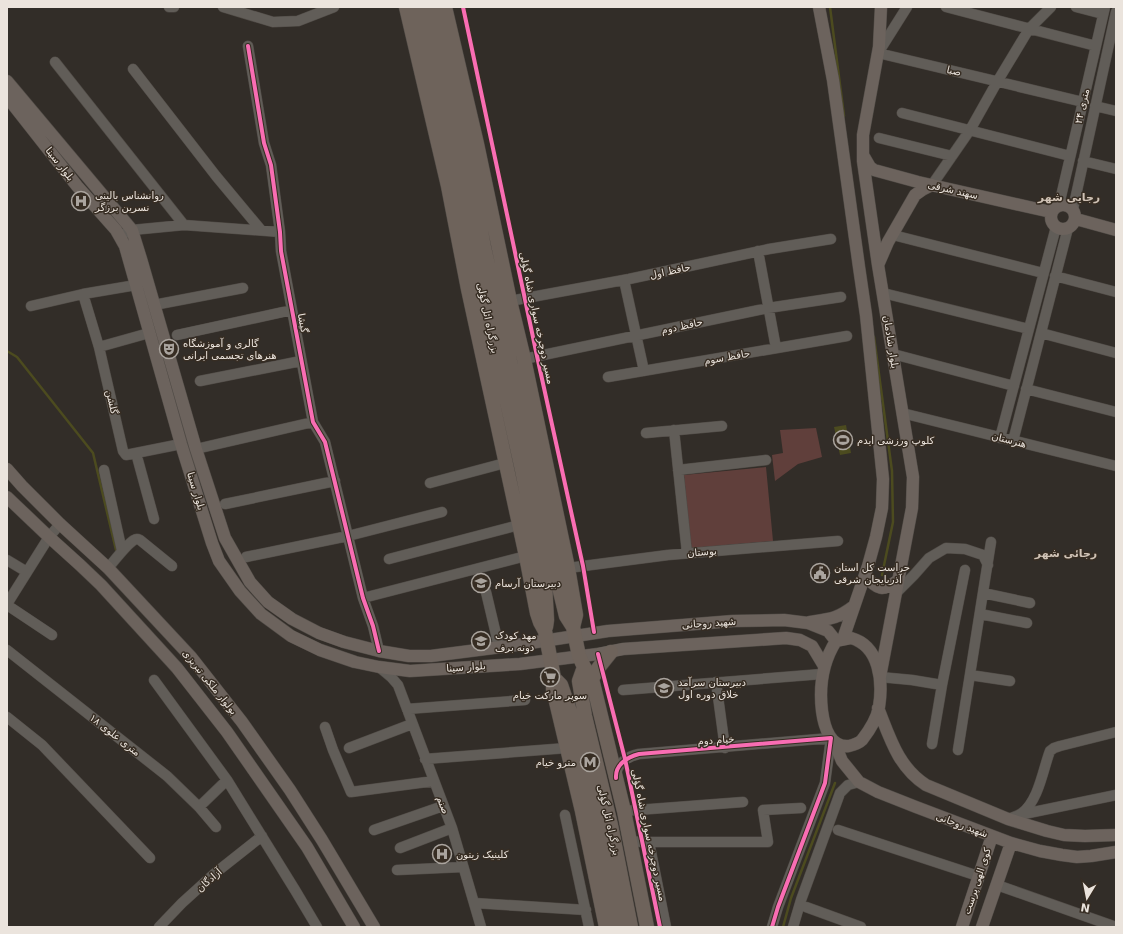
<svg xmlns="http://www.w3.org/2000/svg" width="1123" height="934" font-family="'DejaVu Sans','Noto Sans Arabic',sans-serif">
<rect width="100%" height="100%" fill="#322d28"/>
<path fill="#603f3b" d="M 816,428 L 822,457 L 798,464 L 775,481 L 772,455 L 783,453 L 780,430 Z
M 766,467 L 773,541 L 691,548 L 684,475 Z"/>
<path fill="#4c4b1f" d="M 846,425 L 851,453 L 840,455 L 834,427 Z"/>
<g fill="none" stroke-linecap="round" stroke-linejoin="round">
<path stroke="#4c4b1f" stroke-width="2.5" d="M 830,7 L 844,116
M 874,337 L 892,471 L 893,522 L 882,575
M 7,351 L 17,357 L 93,453 L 116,550
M 783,927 L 791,898 L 835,783"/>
<g stroke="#504b46" stroke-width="11">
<path id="minor" d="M 169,7 L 174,7
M 223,7 L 273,22 L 298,21 L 334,7
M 907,7 L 878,53 L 1083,102
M 946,7 L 1096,46
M 1076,7 L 1103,14
M 248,46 L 264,143 L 271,165 L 280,232 L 281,251 L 313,422 L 325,442 L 363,598 L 373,626 L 379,651
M 55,62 L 184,225
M 133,69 L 216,176 L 261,230
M 1095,106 L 1116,111
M 902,113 L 1070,156
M 879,138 L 952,156
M 1083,161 L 1116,169
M 932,185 L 970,130 L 997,82 L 1029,29 L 1051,7
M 1059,205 L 1105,7
M 1073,209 L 1116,12
M 893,235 L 1043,273
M 119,236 L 132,230 L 184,225 L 280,232
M 758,251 L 776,348
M 1055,276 L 1116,292
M 624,280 L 644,371
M 883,293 L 1029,329
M 83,294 L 99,347 L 123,451 L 126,455 L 181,444
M 510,301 L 629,279 L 769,249 L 831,239
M 154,305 L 243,288
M 31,306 L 83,294 L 136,285
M 1041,333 L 1116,353
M 177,335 L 292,310
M 99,347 L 149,333
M 893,354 L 1014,386
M 524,359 L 768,308 L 841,297
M 608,377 L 847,336
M 200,381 L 301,361
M 1026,389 L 1116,412
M 902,413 L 1116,466
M 674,430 L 687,553
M 646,433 L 722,426
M 1000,438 L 1056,227
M 1013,441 L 1068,228
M 196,449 L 313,422
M 136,453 L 154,519
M 104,470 L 122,551
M 678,470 L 766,460
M 430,483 L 505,463
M 225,504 L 335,481
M 246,557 L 348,536 L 442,512
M 389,559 L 519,525
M 7,560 L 27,572
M 108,568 C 115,560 126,545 134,540 C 137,538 138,539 140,540 L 172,566
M 568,568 L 668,555 L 838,541
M 486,592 L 499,647
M 897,592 L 914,575 L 929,558 L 946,548 L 965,549 L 983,555 L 988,565
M 983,593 L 1030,603
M 363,598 L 526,556
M 7,604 L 49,537 L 60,524
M 7,605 L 52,635
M 980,614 L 1027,623
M 7,650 L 167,776 L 199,807 L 216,827
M 379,667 L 391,677 L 398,685 L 452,828 L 481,927
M 970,675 L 1010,681
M 880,677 L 912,680 L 942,685
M 154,680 L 227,780 L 295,890 L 317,927
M 716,682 L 725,748
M 623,690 L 822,674
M 407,709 L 525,700
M 7,717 L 42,745 L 150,858
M 325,727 L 333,750 L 351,792 L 434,781
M 932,744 L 942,685 L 965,570
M 349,748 L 412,724
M 958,750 L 991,542
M 425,759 L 567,748
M 616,776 C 616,764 628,756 639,754 L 831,738 L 825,783 L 778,907 L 772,927
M 199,807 L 227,780
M 624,811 L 743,802
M 565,815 L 589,927
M 1019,815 L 1116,795
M 1008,819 C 1013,817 1018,816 1022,813 C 1039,800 1043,769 1050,751 L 1054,748 L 1060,746 L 1116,732
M 374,830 L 443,806
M 838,830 L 978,876
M 629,841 L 642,842 L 768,842 L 763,810 L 801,808
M 649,842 L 666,927
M 400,848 L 452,828
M 397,870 L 463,867
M 997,885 L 1116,927
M 474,903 L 586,910
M 806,907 L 861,927
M 159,927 L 182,903 L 214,874 L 262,836
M 793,927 L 801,900 L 840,793 L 848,785 L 859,782"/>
</g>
<g stroke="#504b46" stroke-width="13">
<path id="major" d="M 819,7 L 833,80 L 859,267 L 866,315 L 883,479 L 882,508 L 876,537 L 868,566 L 843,639
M 7,81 L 132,230 L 141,259 L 196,449 L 225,538 L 250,582 L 268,602 L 292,619 L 319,633 L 344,642 L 379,651 L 409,656 L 431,656 L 517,645 L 608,631 L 733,621 L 784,620 L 808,623 L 828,631 L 836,641
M 7,97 L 77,186 L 116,230 L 125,246 L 181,444 L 212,543 L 219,561 L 240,591 L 261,614 L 291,636 L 320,650 L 355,662 L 379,667 L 410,671 L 520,664 L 598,654 L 623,649 L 786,638 L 800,640 L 812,646 L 824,666
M 863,155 L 870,167 L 874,170 L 918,182 L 1051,212
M1051 217a12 12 0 1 1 24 0a12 12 0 1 1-24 0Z
M 1076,219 L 1116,230
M 878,265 L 888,242 L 915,195 L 922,190 L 932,185
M 7,469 L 22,486 L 60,524 L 108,568 L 191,657 L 242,722 L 290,790 L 322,840 L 374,927
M 7,497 L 49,537 L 80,565 L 101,585 L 177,668 L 227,732 L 307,847 L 354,927
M 865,576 C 878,589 882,593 898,580
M 810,622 C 830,619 837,619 854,606
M 851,638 C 880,646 883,682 879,707 C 877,718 869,731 862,740 C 859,743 853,745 849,746 C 830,748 824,726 822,711 C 819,686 822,663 836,641 Z
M 880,677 L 912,508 L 913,477 L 878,265 L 863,161 L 863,135 L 879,47 L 881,7
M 878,708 C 890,738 898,767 926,785 L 1008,819 L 1047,831 L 1064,835 L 1085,836 L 1116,835
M 834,742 L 842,761 L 859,782 L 878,792 L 916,807 L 1011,843 L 1040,851 L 1062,855 L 1077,857 L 1091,856 L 1116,852
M 962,927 L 992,836
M 982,927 L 1011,843"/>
</g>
<g stroke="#504b46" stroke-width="15">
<path id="highway" d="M 406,7 L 448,186 L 468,289 L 526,556 L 537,613 L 540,622 L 545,631 L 554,678 L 553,689 L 582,811 L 606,927
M 419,7 L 456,161 L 475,258 L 522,470 L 545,584 L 547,620 L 546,627
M 431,7 L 468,162 L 484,247 L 528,440 L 558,583 L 566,616 L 573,627
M 445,7 L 477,144 L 510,301 L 524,359 L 568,568 L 576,615 L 573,627 L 579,656 L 584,667 L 592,679 L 624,811 L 647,927
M 584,667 L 579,681 L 585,716 L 611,825 L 631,927
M 554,678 L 561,685 L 571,714 L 596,818 L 619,927
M 592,679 L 599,667 L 611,652"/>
</g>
<use href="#minor" stroke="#615d58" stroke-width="10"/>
<use href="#major" stroke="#6c635d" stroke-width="12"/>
<use href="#highway" stroke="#6e635b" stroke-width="14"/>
<g stroke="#372d23" stroke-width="6">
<path id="cycleway" d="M 463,7 L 537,356 L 583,566 L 594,632
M 248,46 L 264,143 L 271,165 L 280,232 L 281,251 L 313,422 L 325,442 L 363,598 L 373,626 L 379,651
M 598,654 L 625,759 L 660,927
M 616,778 C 615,765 627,757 639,754 L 831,738 L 825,783 L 778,907 L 772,927"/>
</g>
<use href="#cycleway" stroke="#f96db3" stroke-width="4"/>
</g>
<defs>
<g id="hospital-ring" transform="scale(1)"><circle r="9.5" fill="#372d23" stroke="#aaa49e" stroke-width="1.5"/><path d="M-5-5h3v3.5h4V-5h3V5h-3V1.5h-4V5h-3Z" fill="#aaa49e"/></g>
<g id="theatre-ring" transform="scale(1)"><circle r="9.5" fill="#372d23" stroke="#aaa49e" stroke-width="1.5"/><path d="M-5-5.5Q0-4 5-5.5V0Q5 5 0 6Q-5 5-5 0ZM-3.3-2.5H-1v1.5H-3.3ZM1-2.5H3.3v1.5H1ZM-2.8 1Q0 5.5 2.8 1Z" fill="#aaa49e"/></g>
<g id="stadium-ring" transform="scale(1)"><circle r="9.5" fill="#372d23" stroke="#aaa49e" stroke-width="1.5"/><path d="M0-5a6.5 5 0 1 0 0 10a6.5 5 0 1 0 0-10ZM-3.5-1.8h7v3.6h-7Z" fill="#aaa49e"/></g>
<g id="civic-ring" transform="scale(1)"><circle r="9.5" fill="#372d23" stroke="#aaa49e" stroke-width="1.5"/><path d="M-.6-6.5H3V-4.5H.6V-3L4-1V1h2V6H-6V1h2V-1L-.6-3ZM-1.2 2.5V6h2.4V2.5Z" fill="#aaa49e"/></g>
<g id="school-ring" transform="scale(1)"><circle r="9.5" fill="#372d23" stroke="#aaa49e" stroke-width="1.5"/><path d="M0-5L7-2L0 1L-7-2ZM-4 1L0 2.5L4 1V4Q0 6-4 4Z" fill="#aaa49e"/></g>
<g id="supermarket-ring" transform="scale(1)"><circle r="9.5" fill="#372d23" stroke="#aaa49e" stroke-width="1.5"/><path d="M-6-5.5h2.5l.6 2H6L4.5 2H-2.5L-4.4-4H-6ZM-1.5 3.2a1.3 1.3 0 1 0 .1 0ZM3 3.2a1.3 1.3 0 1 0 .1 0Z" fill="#aaa49e"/></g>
<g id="metro-ring" transform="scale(1)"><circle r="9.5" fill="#372d23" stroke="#aaa49e" stroke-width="1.5"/><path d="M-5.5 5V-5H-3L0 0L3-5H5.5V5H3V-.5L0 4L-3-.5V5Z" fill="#aaa49e"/></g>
</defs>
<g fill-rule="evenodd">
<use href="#hospital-ring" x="81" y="201"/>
<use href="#theatre-ring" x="169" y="349"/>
<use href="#stadium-ring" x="843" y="440"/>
<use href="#civic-ring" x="820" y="573"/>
<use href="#school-ring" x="481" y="583"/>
<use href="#school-ring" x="481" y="641"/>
<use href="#supermarket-ring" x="550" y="677"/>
<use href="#school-ring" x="664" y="688"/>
<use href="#metro-ring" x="590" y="762"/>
<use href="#hospital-ring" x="442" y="854"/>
</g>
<g text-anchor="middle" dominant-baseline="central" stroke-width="3" stroke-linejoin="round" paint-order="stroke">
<g font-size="10" fill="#ebe4dd" stroke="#372d23">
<text transform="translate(954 71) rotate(14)">صبا</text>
<text transform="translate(1082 106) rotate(-77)">۲۴ متری</text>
<text transform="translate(60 164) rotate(52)">بلوار سینا</text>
<text transform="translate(953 190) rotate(13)">سهند شرقی</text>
<text transform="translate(670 271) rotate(-12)">حافظ اول</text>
<text transform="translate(488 318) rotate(78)">بزرگراه ائل گؤلی</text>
<text transform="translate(537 318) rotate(78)">مسیر دوچرخه سواری شاه گؤلی</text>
<text transform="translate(303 323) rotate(80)">گیشا</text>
<text transform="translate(682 326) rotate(-12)">حافظ دوم</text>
<text transform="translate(891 342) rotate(81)">بلوار شادمان</text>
<text transform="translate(727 357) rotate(-10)">حافظ سوم</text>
<text transform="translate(112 402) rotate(77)">گلشن</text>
<text transform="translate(1009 440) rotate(14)">هنرستان</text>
<text transform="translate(196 491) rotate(73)">بلوار سینا</text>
<text transform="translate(702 552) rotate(-5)">بوستان</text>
<text transform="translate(709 623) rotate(-4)">شهید روحانی</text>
<text transform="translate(466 667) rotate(-4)">بلوار سینا</text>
<text transform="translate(210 682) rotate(51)">بولوار ملکی تبریزی</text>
<text transform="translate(115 735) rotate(38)">۱۸ متری علوی</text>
<text transform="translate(716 740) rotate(-4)">خیام دوم</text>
<text transform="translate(443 805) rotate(69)">صنم</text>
<text transform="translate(609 820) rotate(77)">بزرگراه ائل گؤلی</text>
<text transform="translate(962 825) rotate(20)">شهید روحانی</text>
<text transform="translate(649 835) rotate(78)">مسیر دوچرخه سواری شاه گؤلی</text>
<text transform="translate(209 880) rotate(-41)">آزادگان</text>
<text transform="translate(977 881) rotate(-72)">کوی الهی پرست</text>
</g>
<g font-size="10" fill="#ebe4dd" stroke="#372d23" text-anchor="start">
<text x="95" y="195">روانشناس بالینی<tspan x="95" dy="12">نسرین برزگر</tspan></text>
<text x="183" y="343">گالری و آموزشگاه<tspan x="183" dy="12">هنرهای تجسمی ایرانی</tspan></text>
<text x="857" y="440">کلوپ ورزشی ایدم</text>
<text x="834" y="567">حراست کل استان<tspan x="834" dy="12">آذربایجان شرقی</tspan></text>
<text x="495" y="583">دبیرستان آرسام</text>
<text x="495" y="635">مهد کودک<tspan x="495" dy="12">دونه برف</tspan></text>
<text x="678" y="682">دبیرستان سرآمد<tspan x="678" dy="12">خلاق دوره اول</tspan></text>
<text x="550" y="695" text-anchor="middle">سوپر مارکت خیام</text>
<text x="576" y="762" text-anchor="end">مترو خیام</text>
<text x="456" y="854">کلینیک زیتون</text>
</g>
<g font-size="11" font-weight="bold" fill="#d0c3b6" stroke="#372d23">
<text x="1069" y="197">رجایی شهر</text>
<text x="1066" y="553">رجائی شهر</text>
</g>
</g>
<rect width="1123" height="934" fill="none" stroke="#ebe4dd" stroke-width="16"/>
<g transform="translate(1087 898) rotate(190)" stroke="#372d23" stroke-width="3" paint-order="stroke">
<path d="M0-3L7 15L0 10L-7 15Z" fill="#ebe4dd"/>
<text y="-6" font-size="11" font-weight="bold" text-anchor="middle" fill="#ebe4dd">N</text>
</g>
</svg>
